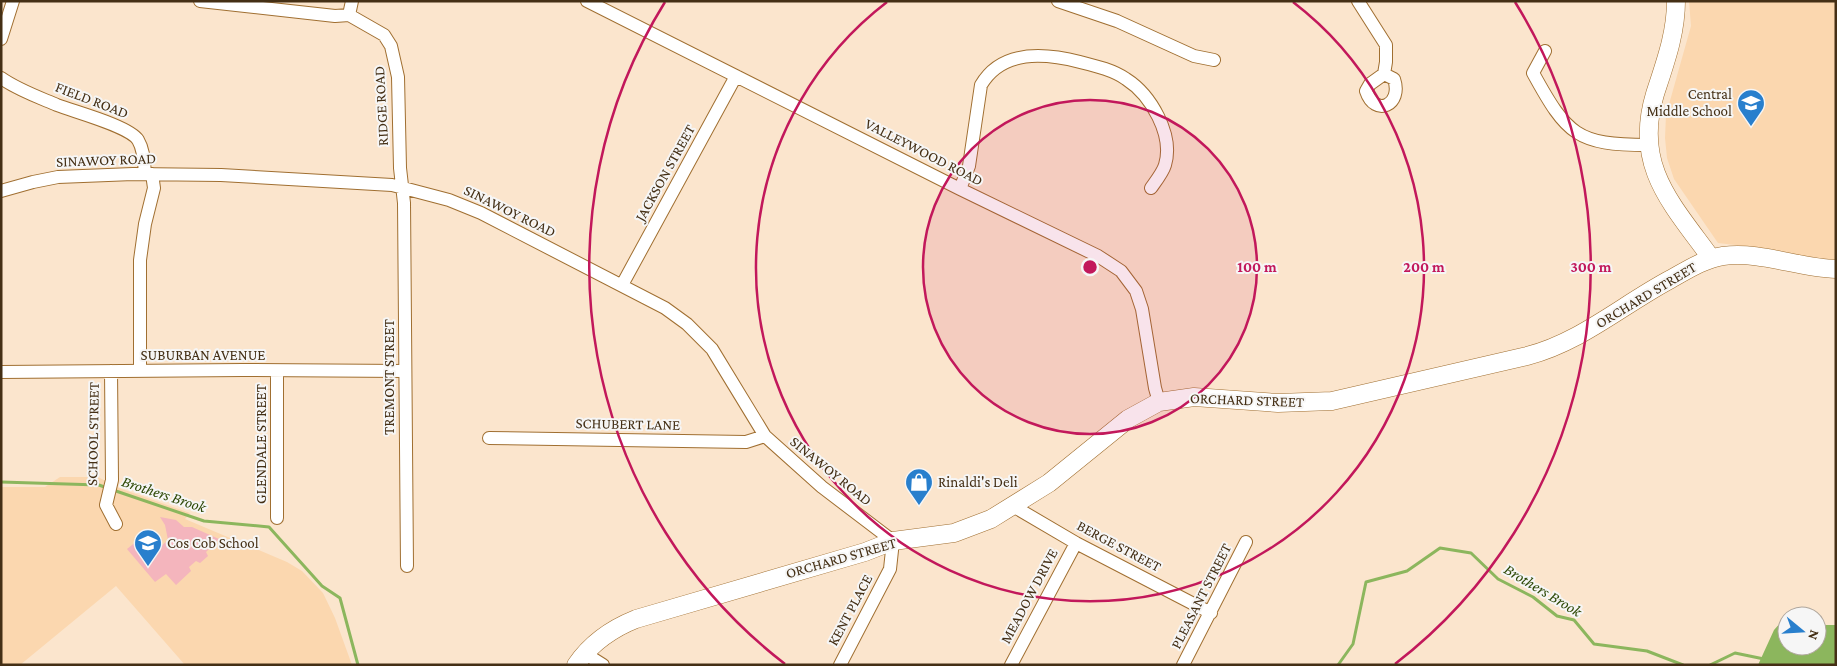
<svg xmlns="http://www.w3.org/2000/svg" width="1837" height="666" font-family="'Crimson Pro',serif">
<rect width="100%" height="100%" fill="#fbe5cd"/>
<path fill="#fbd7af" d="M 1689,1 L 1836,1 L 1836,260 L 1805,256 L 1770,249 L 1718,243 L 1674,179 L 1667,158 L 1665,138 L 1666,115 L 1691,26 Z
M 60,477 L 98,477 L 119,488 L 190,513 L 185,519 L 287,562 L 302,571 L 323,593 L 335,618 L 352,665 L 185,665 L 116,586 L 20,665 L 1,665 L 1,487 L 45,487 Z"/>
<path fill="#f4b5bd" d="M 160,517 L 176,520 L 184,527 L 192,527 L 219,539 L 206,552 L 208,556 L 200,563 L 196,561 L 189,567 L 191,571 L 176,585 L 166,574 L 155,582 L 127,549 L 147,533 L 159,548 L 168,540 L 165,525 Z"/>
<path fill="#8cb65d" d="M 1783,620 L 1787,621 L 1787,646 L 1817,646 L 1817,625 L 1836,625 L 1836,665 L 1758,665 L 1774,630 Z"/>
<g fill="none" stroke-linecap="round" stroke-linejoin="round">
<path stroke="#8cb65d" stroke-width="3" d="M 1,482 L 99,485 L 107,488
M 113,490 L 204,521 L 269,527 L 322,586 L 340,598 L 358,665
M 1338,665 L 1353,644 L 1366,582 L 1407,571 L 1440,548 L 1471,553 L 1498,579 L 1533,597 L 1557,616 L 1574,620 L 1594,644 L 1647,651 L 1683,665
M 1710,665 L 1735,653 L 1764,659"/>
<g stroke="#a06f31" stroke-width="14">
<path id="street" d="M 200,1 L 335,16 L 349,15 L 384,35 L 391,46 L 398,77 L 400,168 L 404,203 L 407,566
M 587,1 L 960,189 L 1098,256 L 1121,271 L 1136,291 L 1142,309 L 1155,388 L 1159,402
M 1058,1 L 1117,21 L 1194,56 L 1214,60
M 1358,1 L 1386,45 L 1386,62 L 1384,74 L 1370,84 L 1366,91 C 1375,118 1403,105 1394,79 L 1384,74
M 349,15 L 352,1
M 1,39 L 13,1
M 1545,51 L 1533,73 C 1567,135 1577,145 1648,145
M 1,78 C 18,90 38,97 57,105 C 75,112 129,126 138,140 C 144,150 144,162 145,174
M 960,189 L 969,166 L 981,85 C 1002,49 1045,53 1080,62 C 1096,66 1113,70 1126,79 C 1151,95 1174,135 1165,165 C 1163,172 1156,181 1151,188
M 1,191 L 33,182 L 58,177 L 133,174 L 221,175 L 392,185 L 449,200 L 481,213 L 665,308 L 687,324 L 712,349 L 765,436 L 822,487 L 893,541 L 890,569 L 840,665
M 622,285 L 736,76
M 111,371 L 112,480 L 106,505 L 116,524
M 140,371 L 140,260 L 145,224 L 154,188 L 152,174
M 277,371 L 277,518
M 1,372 L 243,370 L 405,371
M 489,438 L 746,442 L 765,436
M 1013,506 L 1076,543 L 1211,613
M 584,653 L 603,665
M 1011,665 L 1076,543
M 1183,665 L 1246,542"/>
</g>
<g stroke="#a06f31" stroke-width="19">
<path id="secondary" d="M 1676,1 C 1676,34 1665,63 1655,94 C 1633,166 1672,204 1711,258
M 576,665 C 591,643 611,629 636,619 L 865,552 L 893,541 L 954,533 L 991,519 L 1049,483 L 1128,419 L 1159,402 L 1194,397 L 1278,403 L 1332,401 L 1527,356 C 1581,342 1622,305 1671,279 C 1687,270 1704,259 1723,256 C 1761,251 1798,268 1836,269"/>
</g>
<use href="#street" stroke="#fff" stroke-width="12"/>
<use href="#secondary" stroke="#fff" stroke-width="18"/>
</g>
<circle cx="1090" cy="267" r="167" fill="#c2185b" fill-opacity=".12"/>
<g fill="none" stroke="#c2185b" stroke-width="2.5">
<circle cx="1090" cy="267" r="167"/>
<path d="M1293 2A334 334 0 1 1 887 2"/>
<path d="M785 664A501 501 0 0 1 665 2M1515 2A501 501 0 0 1 1395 664"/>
</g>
<defs>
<g id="school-pin" transform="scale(1.4375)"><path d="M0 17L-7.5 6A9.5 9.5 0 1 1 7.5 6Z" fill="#287fcd" stroke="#f6f6f6"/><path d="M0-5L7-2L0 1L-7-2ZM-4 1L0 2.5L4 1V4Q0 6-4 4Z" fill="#fff"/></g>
<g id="shop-pin" transform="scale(1.4375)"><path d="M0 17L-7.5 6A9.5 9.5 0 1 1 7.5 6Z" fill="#287fcd" stroke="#f6f6f6"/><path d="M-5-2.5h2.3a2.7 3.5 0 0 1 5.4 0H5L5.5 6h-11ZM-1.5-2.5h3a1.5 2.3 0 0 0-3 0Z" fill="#fff"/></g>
</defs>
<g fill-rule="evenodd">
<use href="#school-pin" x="1751" y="103"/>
<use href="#shop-pin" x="919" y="482"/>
<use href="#school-pin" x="148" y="543"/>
</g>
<g text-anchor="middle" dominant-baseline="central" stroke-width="4" stroke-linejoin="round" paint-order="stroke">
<g font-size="15" fill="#442f15" stroke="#f6f6f6" text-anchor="start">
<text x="1732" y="94" text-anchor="end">Central<tspan x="1732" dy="17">Middle School</tspan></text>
<text x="938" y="482">Rinaldi's Deli</text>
<text x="167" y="543">Cos Cob School</text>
</g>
<g font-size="15" fill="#442f15" stroke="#f6f6f6">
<text transform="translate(92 100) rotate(21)">FIELD ROAD</text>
<text transform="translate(381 106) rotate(-93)">RIDGE ROAD</text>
<text transform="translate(924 152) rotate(27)">VALLEYWOOD ROAD</text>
<text transform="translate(106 160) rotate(-2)">SINAWOY ROAD</text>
<text transform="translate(665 173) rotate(-61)">JACKSON STREET</text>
<text transform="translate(510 211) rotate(26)">SINAWOY ROAD</text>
<text transform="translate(1646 295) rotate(-31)">ORCHARD STREET</text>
<text x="203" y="355">SUBURBAN AVENUE</text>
<text transform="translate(389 377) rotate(-90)">TREMONT STREET</text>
<text transform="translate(1247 400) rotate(2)">ORCHARD STREET</text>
<text transform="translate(628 424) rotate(1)">SCHUBERT LANE</text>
<text transform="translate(93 434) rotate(-89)">SCHOOL STREET</text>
<text transform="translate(261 444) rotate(-90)">GLENDALE STREET</text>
<text transform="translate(831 471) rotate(39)">SINAWOY ROAD</text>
<text transform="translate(1119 546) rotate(28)">BERGE STREET</text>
<text transform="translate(841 558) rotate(-16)">ORCHARD STREET</text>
<text transform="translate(1029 596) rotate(-62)">MEADOW DRIVE</text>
<text transform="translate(1201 596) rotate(-63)">PLEASANT STREET</text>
<text transform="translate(850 610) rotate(-62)">KENT PLACE</text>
</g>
<g font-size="16" font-style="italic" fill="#2d4806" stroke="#f6f6f6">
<text transform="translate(164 494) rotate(18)">Brothers Brook</text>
<text transform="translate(1543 590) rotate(31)">Brothers Brook</text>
</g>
</g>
<circle cx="1090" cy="267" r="8" fill="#c2185b" stroke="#f6f6f6" stroke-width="2.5"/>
<g font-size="15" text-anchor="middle" font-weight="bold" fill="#c2185b" stroke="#f6f6f6" stroke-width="4" stroke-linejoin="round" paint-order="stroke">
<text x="1257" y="272">100 m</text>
<text x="1424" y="272">200 m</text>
<text x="1591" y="272">300 m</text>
</g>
<rect width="1837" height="666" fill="none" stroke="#442f15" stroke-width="5"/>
<g transform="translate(1802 631) rotate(108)"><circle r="24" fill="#f6f6f6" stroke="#afa69c"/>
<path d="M0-4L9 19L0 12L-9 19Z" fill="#287fcd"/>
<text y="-8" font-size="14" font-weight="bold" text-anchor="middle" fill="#442f15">N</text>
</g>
</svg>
